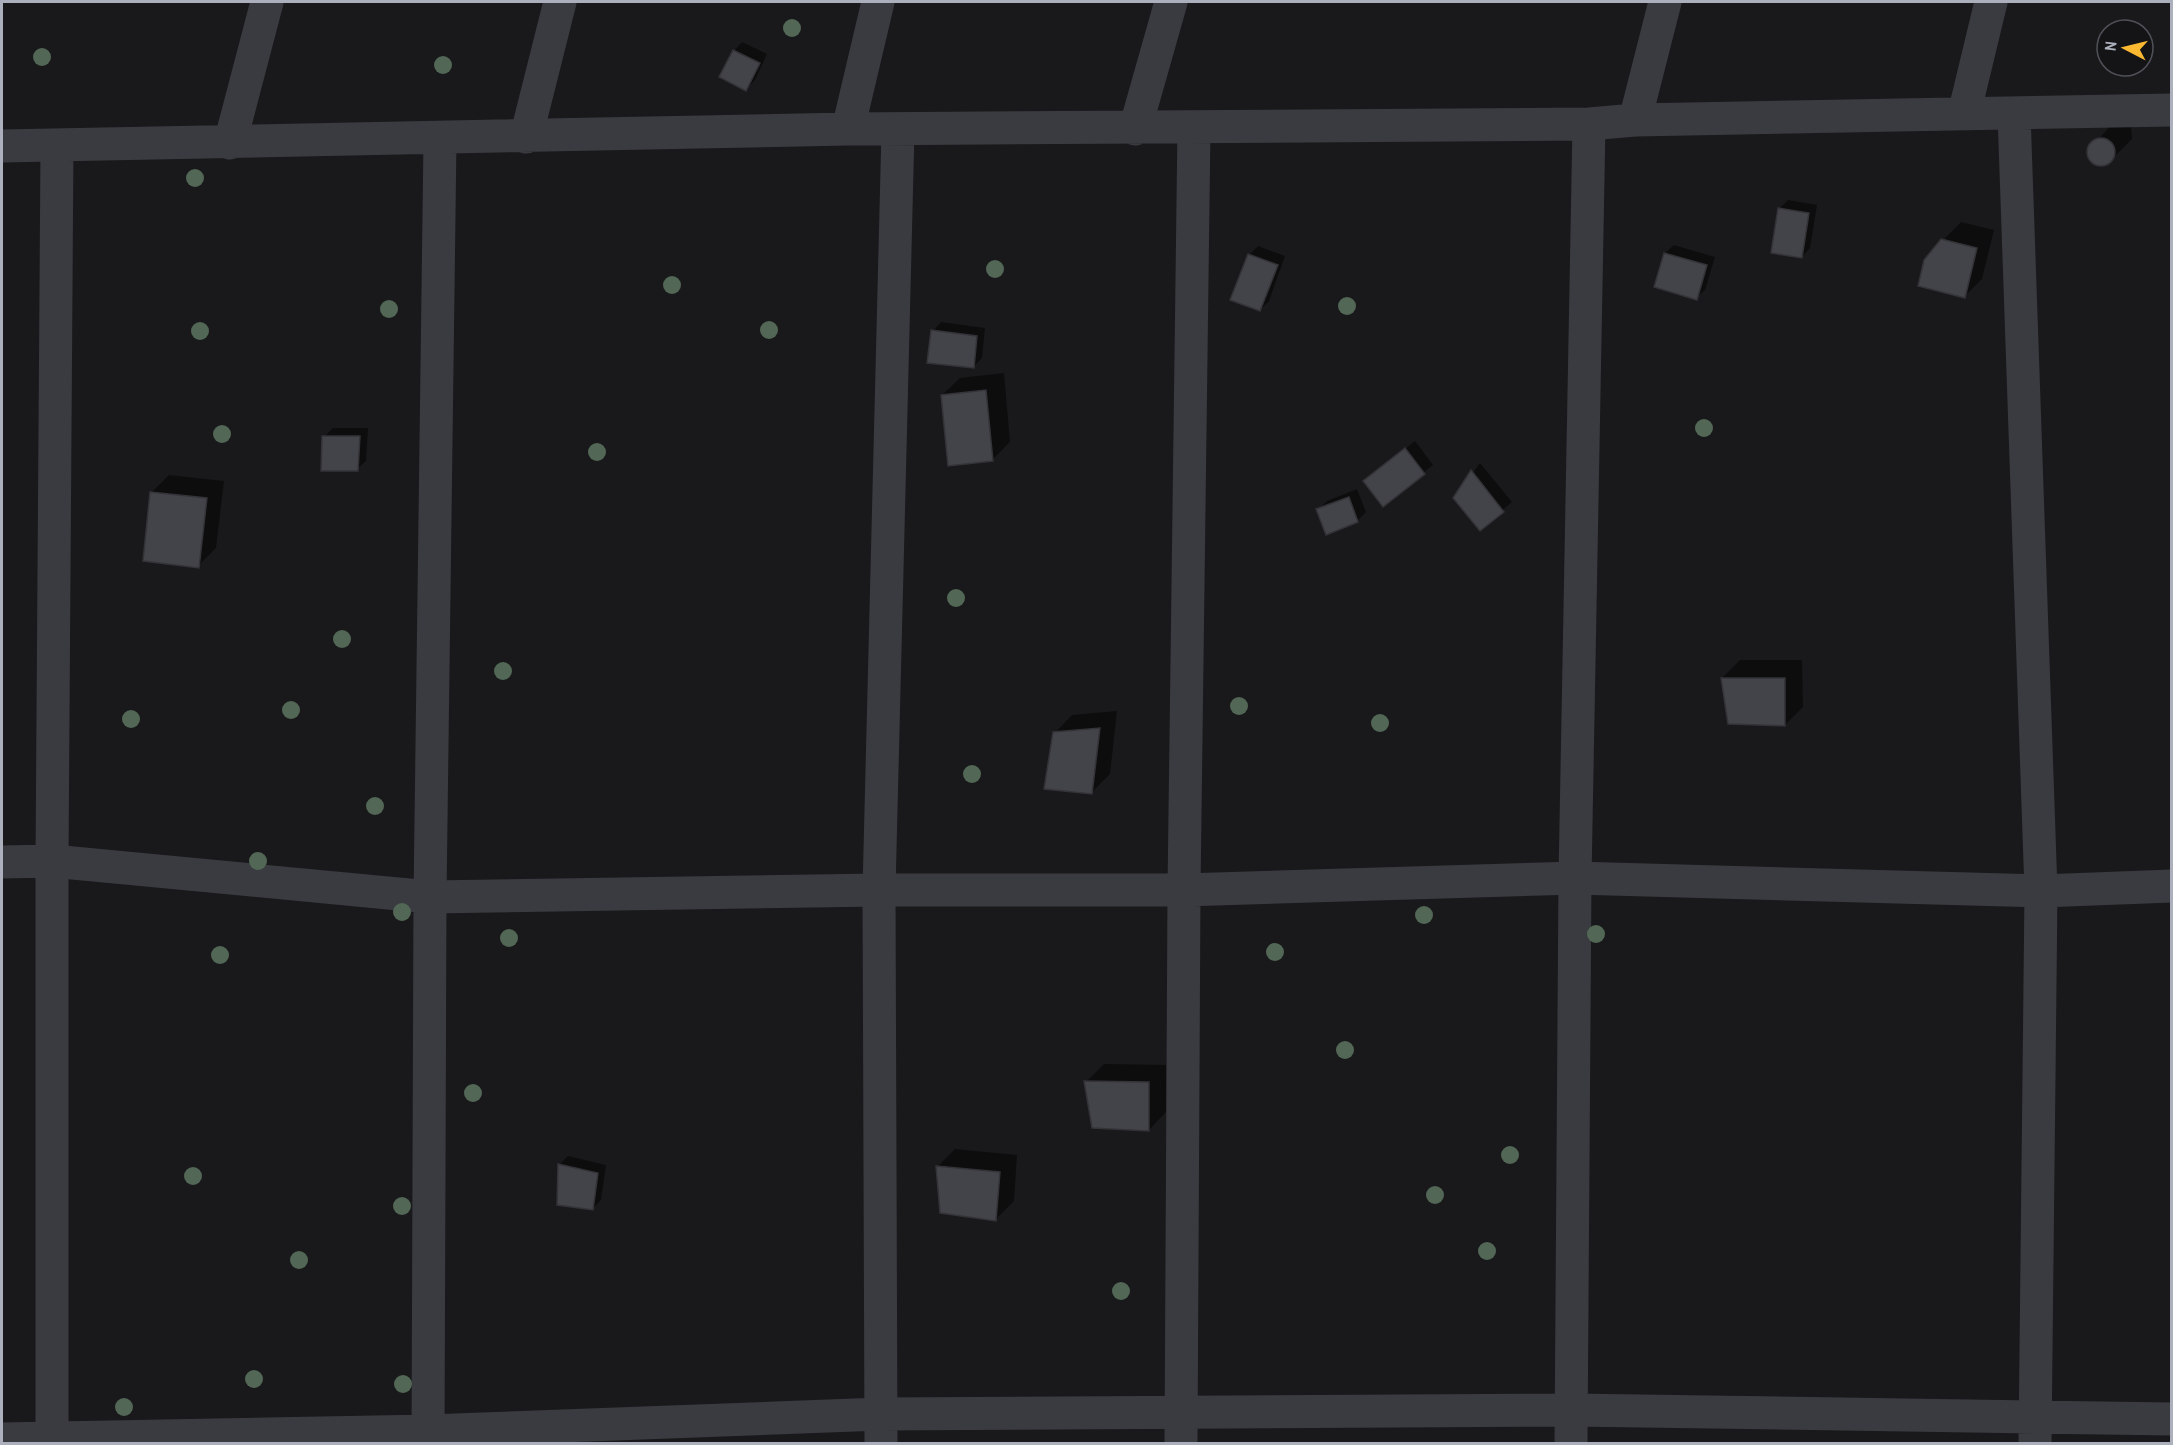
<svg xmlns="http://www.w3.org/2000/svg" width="2173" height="1445" font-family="'Archivo Narrow',sans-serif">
<rect width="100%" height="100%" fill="#19191c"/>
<path fill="#0007" d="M 742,42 L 767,54 L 755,80 L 746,89 L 734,51 Z
M 2112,124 L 2131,127 L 2132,139 L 2107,164 L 2095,164 L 2090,158 L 2089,150 Z
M 1788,200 L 1817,205 L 1810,248 L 1802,257 L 1779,209 Z
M 1961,222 L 1994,230 L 1982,279 L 1964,297 L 1943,240 Z
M 1674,245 L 1715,257 L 1705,290 L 1696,298 L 1665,253 Z
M 1258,246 L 1285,256 L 1269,301 L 1260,310 L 1232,299 L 1249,255 Z
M 941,322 L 985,328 L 982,358 L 973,367 L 933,331 Z
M 1004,373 L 1010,442 L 992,460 L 942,395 L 960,378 Z
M 333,428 L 368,428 L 366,461 L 357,469 L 324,437 Z
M 1415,441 L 1433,465 L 1383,505 L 1365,481 Z
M 1480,463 L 1512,502 L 1480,529 L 1455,498 Z
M 169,475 L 224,481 L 216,548 L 198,566 L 151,493 Z
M 1357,489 L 1366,512 L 1357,521 L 1318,510 L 1327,501 Z
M 1740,660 L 1802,660 L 1803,707 L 1785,725 L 1722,678 Z
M 1117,711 L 1110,774 L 1092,792 L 1055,733 L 1072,715 Z
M 1104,1064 L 1166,1065 L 1166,1112 L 1149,1130 L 1086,1082 Z
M 955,1149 L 1017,1155 L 1014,1201 L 996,1219 L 937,1167 Z
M 568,1156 L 606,1165 L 601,1200 L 592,1209 L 559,1165 Z"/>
<path fill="#434449" stroke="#333338" stroke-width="1.5" d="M 733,50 L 760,63 L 746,91 L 719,77 Z
M2087 152a14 14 0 1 1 28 0a14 14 0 1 1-28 0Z
M 1778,208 L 1809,213 L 1802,258 L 1771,253 Z
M 1941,239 L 1977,248 L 1965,298 L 1918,286 L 1924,260 Z
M 1664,253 L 1707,265 L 1697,300 L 1654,287 Z
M 1248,254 L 1278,265 L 1260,311 L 1230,300 Z
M 931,330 L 977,336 L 974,368 L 927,363 Z
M 986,390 L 993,461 L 948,466 L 941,395 Z
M 322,436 L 360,436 L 358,471 L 321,471 Z
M 1405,448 L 1425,474 L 1383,507 L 1363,481 Z
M 1471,470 L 1504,512 L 1480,531 L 1453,498 Z
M 150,492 L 207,498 L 199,568 L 143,561 Z
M 1349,497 L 1358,522 L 1326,535 L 1316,509 Z
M 1721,678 L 1785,678 L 1785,726 L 1728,724 Z
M 1100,728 L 1092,794 L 1044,789 L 1053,732 Z
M 1084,1081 L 1149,1082 L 1149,1131 L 1092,1128 Z
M 558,1164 L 598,1173 L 593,1210 L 557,1205 Z
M 936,1166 L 1000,1172 L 996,1221 L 940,1213 Z"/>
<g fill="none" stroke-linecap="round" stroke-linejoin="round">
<path stroke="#3a3b41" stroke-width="33" d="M 2014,113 L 2041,891 L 2035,1444
M 1964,114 L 1991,2
M 1635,120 L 1665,2
M 848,129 L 878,2
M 1135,129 L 1171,2
M 526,137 L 560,2
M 230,143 L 267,2
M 2,146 L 848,129 L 1589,124 L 1635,120 L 2172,110
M 2,862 L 52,861 L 430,897 L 879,890 L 1184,890 L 1575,878 L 2041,891 L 2172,886
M 2,1439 L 428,1431 L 881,1414 L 1572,1410 L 2172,1419
M 52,1444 L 52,861 L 57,145
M 428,1444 L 430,897 L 440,139
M 881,1444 L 879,890 L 898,130
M 1181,1444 L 1184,890 L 1194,127
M 1571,1444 L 1575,878 L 1589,124"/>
</g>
<g fill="#526755">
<circle cx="792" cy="28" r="9"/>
<circle cx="42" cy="57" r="9"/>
<circle cx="443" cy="65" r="9"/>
<circle cx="195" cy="178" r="9"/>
<circle cx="995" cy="269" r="9"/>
<circle cx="672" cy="285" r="9"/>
<circle cx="1347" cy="306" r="9"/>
<circle cx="389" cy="309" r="9"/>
<circle cx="769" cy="330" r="9"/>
<circle cx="200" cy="331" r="9"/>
<circle cx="1704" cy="428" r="9"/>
<circle cx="222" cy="434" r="9"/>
<circle cx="597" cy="452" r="9"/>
<circle cx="956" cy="598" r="9"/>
<circle cx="342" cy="639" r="9"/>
<circle cx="503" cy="671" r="9"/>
<circle cx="1239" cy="706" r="9"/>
<circle cx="291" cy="710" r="9"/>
<circle cx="131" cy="719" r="9"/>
<circle cx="1380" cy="723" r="9"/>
<circle cx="972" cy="774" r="9"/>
<circle cx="375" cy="806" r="9"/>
<circle cx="258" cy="861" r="9"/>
<circle cx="402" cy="912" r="9"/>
<circle cx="1424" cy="915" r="9"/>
<circle cx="1596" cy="934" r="9"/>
<circle cx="509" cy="938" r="9"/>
<circle cx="1275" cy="952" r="9"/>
<circle cx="220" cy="955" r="9"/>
<circle cx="1345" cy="1050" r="9"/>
<circle cx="473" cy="1093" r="9"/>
<circle cx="1510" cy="1155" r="9"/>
<circle cx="193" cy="1176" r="9"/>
<circle cx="1435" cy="1195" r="9"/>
<circle cx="402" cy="1206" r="9"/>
<circle cx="1487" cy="1251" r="9"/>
<circle cx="299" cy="1260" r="9"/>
<circle cx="1121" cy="1291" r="9"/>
<circle cx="254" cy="1379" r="9"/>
<circle cx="403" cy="1384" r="9"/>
<circle cx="124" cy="1407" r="9"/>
</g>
<rect width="2173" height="1445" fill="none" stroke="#abb0bc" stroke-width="6"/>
<g transform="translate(2125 48) rotate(277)"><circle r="28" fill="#141417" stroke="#505259" stroke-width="1.5"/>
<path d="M0-4.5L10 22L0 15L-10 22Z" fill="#fbb932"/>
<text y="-9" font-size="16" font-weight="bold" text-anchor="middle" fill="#abb0bc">N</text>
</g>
</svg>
